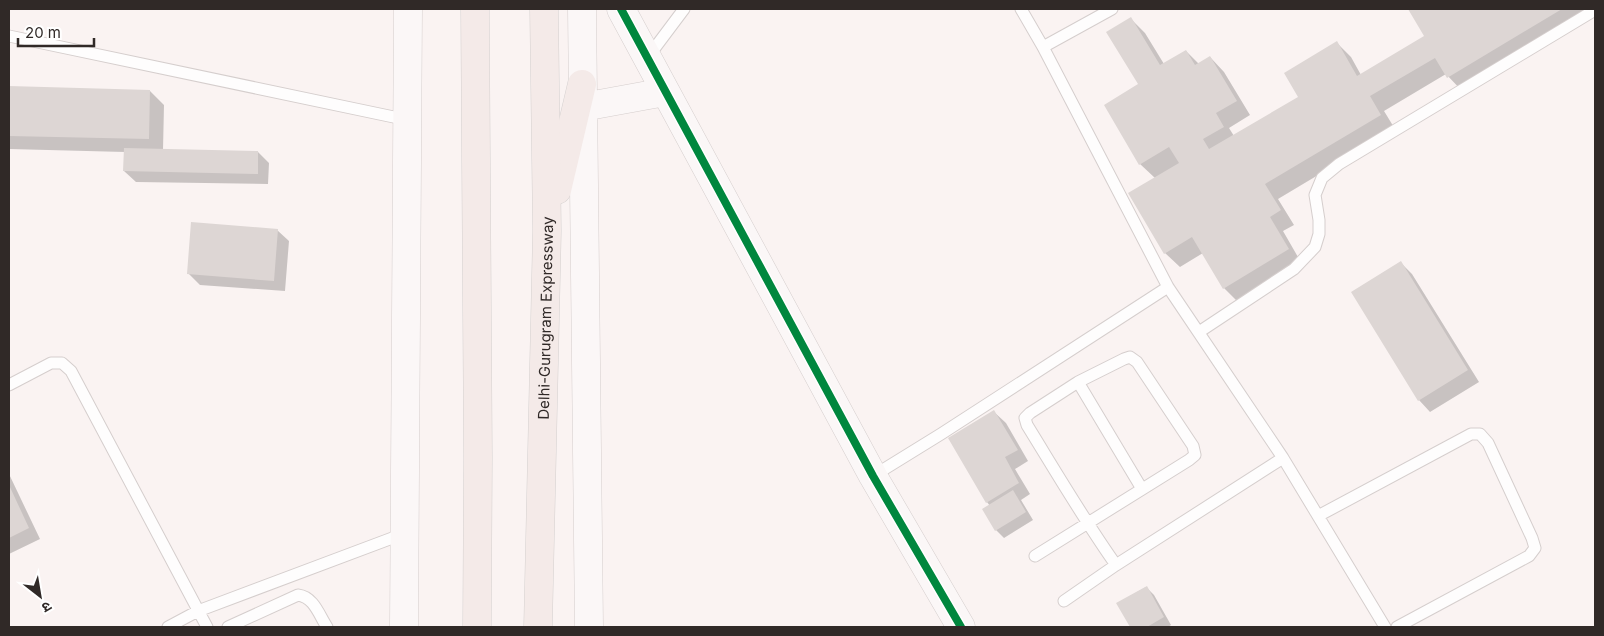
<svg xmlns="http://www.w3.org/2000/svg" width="1604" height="636" font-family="Inter,'Noto Sans Devanagari',sans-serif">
<rect width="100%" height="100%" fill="#faf3f2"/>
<path fill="#0003" d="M 1409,9 L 1595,9 L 1462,91 L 1446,74 L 1384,111 L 1395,129 L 1278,199 L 1294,225 L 1283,231 L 1302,264 L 1238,302 L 1224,288 L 1203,253 L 1180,267 L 1165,253 L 1155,178 L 1140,164 L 1139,85 L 1131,19 L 1145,33 L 1164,64 L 1186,51 L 1199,64 L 1210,57 L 1224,72 L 1250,115 L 1229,128 L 1234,136 L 1300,97 L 1337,43 L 1351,57 L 1361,75 L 1426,37 Z
M 9,87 L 150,91 L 164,105 L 163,150 L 258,152 L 269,163 L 268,184 L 136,182 L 124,171 L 125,152 L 9,149 Z
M 277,230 L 289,241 L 285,291 L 200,285 L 188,273 Z
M 1401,263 L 1412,274 L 1479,382 L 1430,412 L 1419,400 L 1353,292 Z
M 994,412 L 1006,423 L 1028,461 L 1015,469 L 1030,494 L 1021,500 L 1033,520 L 1004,538 L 996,530 L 984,510 L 990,506 L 987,502 Z
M 9,474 L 40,539 L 9,554 Z
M 1146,587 L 1154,595 L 1171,625 L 1168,627 L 1132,627 L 1118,603 Z"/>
<path fill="#ddd6d4" d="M 1408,9 L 1562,9 L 1447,78 L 1435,58 L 1370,96 L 1381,115 L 1265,184 L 1281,210 L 1270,217 L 1289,249 L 1223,289 L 1192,237 L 1164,254 L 1128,193 L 1179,163 L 1169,147 L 1139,165 L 1104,105 L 1138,84 L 1106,32 L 1131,17 L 1160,65 L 1186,50 L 1195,65 L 1210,56 L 1237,101 L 1216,113 L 1224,127 L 1203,139 L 1209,149 L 1298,97 L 1284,73 L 1337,41 L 1357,76 L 1424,36 Z
M 9,86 L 150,90 L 149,139 L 9,136 Z
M 124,148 L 258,151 L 258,174 L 123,171 Z
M 191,222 L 278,229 L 274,281 L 187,274 Z
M 1401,261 L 1468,370 L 1418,401 L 1351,292 Z
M 994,410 L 1018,450 L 1005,457 L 1019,483 L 986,503 L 948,438 Z
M 9,485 L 29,528 L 9,538 Z
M 1013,490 L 1026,512 L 995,531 L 982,509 Z
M 1147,586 L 1164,617 L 1147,627 L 1130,627 L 1116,603 Z"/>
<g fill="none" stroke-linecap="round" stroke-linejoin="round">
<g stroke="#d5cecd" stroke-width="13">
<path id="lane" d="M 1021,9 L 1043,47 L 1168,287 L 1283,458 L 1385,627
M 9,36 L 408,120
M 1043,47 L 1112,9
M 648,57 L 684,9
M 1199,332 L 1294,269 L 1315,247 L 1319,234 L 1319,220 L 1315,195 L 1322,178 L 1339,164 L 1595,10
M 1078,382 L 1142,489
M 9,385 L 51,363 L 62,363 L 71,371 L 207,627
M 873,476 L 941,434 L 1168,287
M 1318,516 L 1471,434 L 1480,434 L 1488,443 L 1532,538 L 1535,548 L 1529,556 L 1397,627
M 1035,556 L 1189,460 L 1195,455 L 1193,446 L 1137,362 L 1130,357 L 1124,359 L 1078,382 L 1030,413 L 1025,418 L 1027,425 C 1056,472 1084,520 1116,565 L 1283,458
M 1064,601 L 1116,565
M 168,627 L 198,611 L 403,534
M 228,627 L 298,595 C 314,597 319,615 327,627"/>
</g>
<g stroke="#d5cecd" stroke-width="29">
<path id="secondary" d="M 582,9 L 589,627
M 621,9 L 873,476 L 961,627
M 583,107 L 665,92
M 404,627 L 408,9"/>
</g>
<g stroke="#d4d0cf" stroke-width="29">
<g id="highway">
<path d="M 475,9 L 478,458 L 477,627"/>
<path d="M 557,190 L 582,84"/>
<path id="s1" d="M 538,627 L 547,231 L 544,9"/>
</g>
</g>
<use href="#lane" stroke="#fefdfd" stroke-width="11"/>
<use href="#secondary" stroke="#fbf7f7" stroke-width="28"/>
<use href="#highway" stroke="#f4eae8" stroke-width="28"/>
<g stroke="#fff" stroke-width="11">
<path id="cycleway" d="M 621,9 L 873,476 L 961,627"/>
</g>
<use href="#cycleway" stroke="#00873e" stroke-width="8"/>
</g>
<g text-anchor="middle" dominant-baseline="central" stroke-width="4" stroke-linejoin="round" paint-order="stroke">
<g font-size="15" fill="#302927" stroke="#fff">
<text stroke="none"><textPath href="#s1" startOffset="309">Delhi-Gurugram Expressway</textPath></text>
</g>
</g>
<rect width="1604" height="636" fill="none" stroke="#302927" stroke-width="20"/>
<g transform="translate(40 596) rotate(149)" stroke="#ffffff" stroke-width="4" paint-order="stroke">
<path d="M0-4L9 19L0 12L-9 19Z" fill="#302927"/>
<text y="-8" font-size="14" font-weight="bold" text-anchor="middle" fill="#302927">उ</text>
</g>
<path d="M18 38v8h76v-8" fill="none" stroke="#302927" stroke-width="2.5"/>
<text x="25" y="38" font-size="15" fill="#302927" stroke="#ffffff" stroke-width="4" paint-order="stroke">20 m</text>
</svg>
